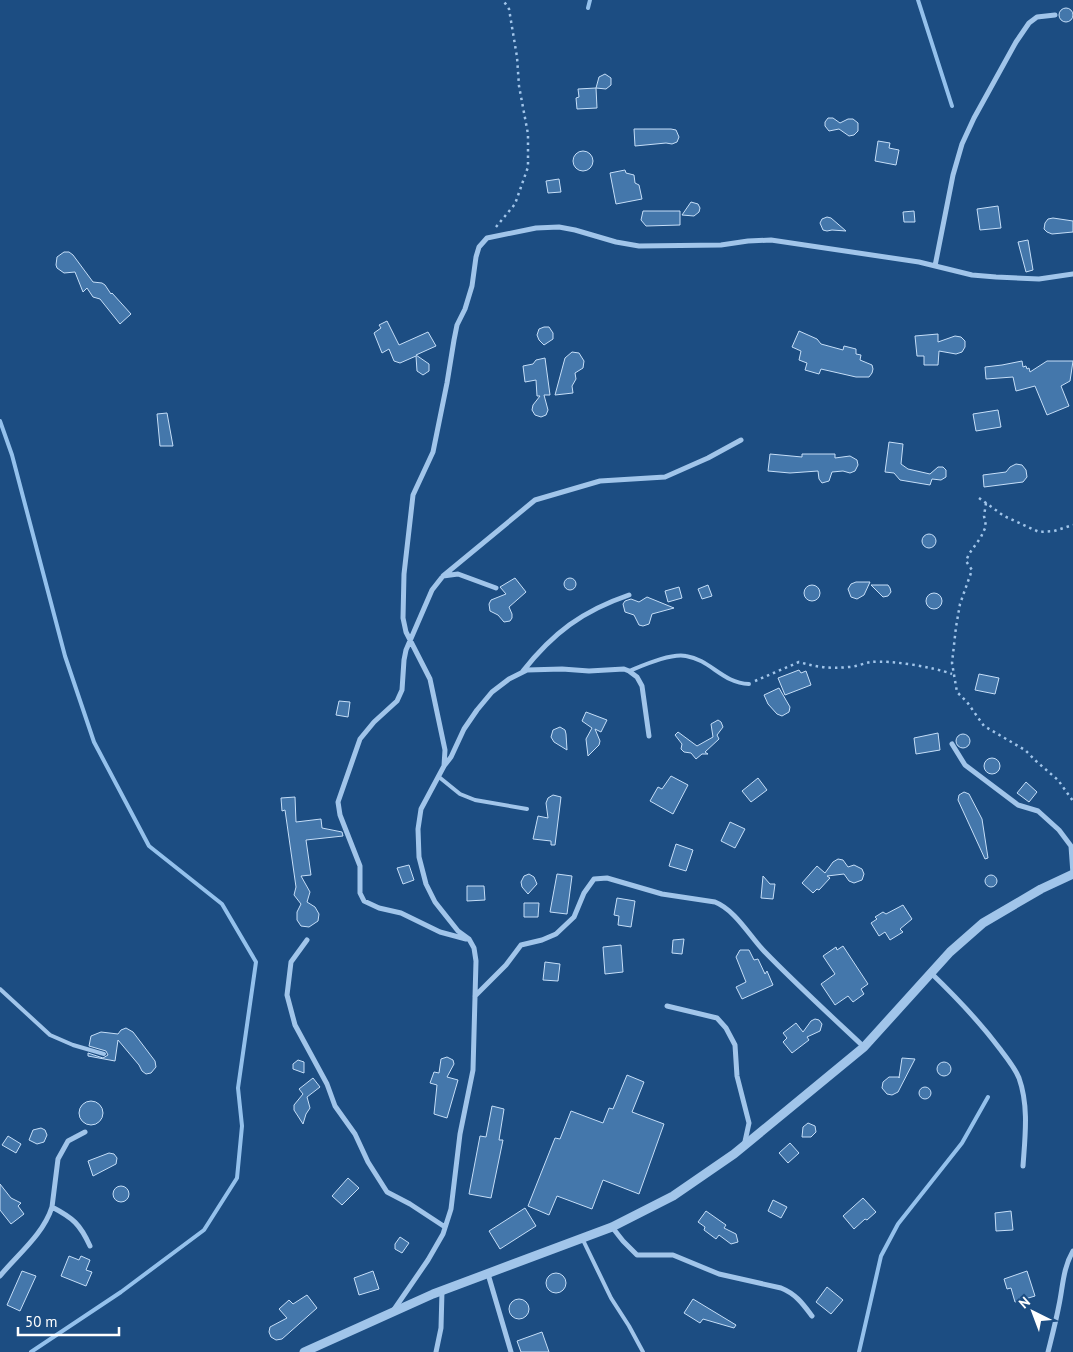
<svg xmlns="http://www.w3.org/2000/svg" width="1073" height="1352" font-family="'PT Sans',sans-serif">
<rect width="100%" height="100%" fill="#1c4d82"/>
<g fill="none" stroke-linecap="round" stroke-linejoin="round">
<path stroke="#94c1ec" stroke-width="4" d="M 918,0 L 952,106
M 588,8 L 590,0
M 0,421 L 12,455 L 65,656 L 94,742 L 149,846 L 222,904 L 256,962 L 238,1088 L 242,1126 L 237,1178 L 204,1230 L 121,1292 L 31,1352
M 859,1352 L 881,1256 L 898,1224 L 962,1143 L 988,1097"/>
</g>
<path fill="#4477ab" stroke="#c5def8" d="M1059 15a7 7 0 1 1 14 0a7 7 0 1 1-14 0Z
M 605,74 L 611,78 L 611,85 L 606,89 L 596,88 L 597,108 L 577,109 L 576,98 L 579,97 L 578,89 L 596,88 L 599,77 Z
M 828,118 L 833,118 L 840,123 L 848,119 L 853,119 L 858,123 L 858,131 L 854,135 L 849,136 L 839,129 L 829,131 L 825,126 L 825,122 Z
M 634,129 L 671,129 L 676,130 L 679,137 L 677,142 L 672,144 L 666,143 L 635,146 Z
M 878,141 L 890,143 L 889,148 L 899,150 L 896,165 L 875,161 Z
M573 161a10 10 0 1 1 20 0a10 10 0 1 1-20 0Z
M 625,170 L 626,173 L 634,175 L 635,183 L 639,185 L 642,199 L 616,204 L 610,173 Z
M 559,179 L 561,192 L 548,193 L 546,181 Z
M 691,202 L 698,204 L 700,208 L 699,212 L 694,216 L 682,215 Z
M 998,206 L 1001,228 L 980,230 L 977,209 Z
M 643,211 L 680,211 L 680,225 L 646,226 L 641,220 Z
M 914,211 L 915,222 L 904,222 L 903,212 Z
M 827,217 L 831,218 L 846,231 L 832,230 L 827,231 L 823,230 L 820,223 L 822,219 Z
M 1053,218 L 1073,221 L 1073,232 L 1052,234 L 1047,232 L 1044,229 L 1045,223 L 1048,219 Z
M 1028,240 L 1033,270 L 1026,272 L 1018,242 Z
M 64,252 L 69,252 L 73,255 L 93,282 L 102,283 L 105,285 L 111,294 L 112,293 L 131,314 L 120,324 L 100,299 L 93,297 L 87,288 L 83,292 L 75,272 L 64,273 L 57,268 L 56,265 L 57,257 Z
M 387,321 L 399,345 L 428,332 L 436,346 L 416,355 L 429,364 L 429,371 L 423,375 L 417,371 L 416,356 L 400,363 L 394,361 L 389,349 L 382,353 L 374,333 L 381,328 L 379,325 Z
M 544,327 L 549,327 L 553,333 L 553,339 L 544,345 L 539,340 L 537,335 L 539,329 Z
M 799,331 L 817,339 L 821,344 L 843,350 L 844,346 L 856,349 L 856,354 L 861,355 L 860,360 L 872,365 L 873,369 L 872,373 L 869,377 L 856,377 L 821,369 L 819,374 L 805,370 L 807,363 L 799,360 L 801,351 L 792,347 Z
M 938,334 L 938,342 L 955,336 L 961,337 L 965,341 L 965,347 L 962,352 L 956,354 L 939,351 L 938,365 L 924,365 L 924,356 L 917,356 L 915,336 Z
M 572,352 L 579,353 L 584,361 L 583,368 L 575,373 L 576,379 L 572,386 L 573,393 L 555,395 L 565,358 Z
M 545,358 L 550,395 L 544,395 L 548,410 L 546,415 L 541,417 L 535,415 L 532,410 L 533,405 L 540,396 L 537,396 L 536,380 L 525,382 L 523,366 L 533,364 L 536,360 Z
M 1022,361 L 1023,367 L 1026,366 L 1027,369 L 1029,368 L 1030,372 L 1047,361 L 1073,361 L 1070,381 L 1061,386 L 1069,406 L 1047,415 L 1035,386 L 1016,391 L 1013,377 L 986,379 L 985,367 L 1002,365 Z
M 998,410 L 1001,427 L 976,431 L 973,414 Z
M 167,413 L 173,446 L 160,446 L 157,414 Z
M 889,442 L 903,444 L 901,464 L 908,469 L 930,474 L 938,467 L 943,467 L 946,470 L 946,477 L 941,480 L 932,479 L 930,485 L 900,480 L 894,473 L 885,472 Z
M 770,454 L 802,457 L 802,454 L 835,454 L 835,458 L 850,456 L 857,460 L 858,465 L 855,471 L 850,473 L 843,471 L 832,472 L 829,481 L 822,483 L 819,479 L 818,471 L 790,473 L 768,471 Z
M 1016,464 L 1022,465 L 1026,470 L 1027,477 L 1023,482 L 984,487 L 983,475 L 1006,472 L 1010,467 Z
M922 541a7 7 0 1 1 14 0a7 7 0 1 1-14 0Z
M564 584a6 6 0 1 1 12 0a6 6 0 1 1-12 0Z
M 515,578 L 526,592 L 509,607 L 512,614 L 512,618 L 510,621 L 504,622 L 498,615 L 490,611 L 489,604 L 491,600 L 506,594 L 500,587 Z
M 856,582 L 870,582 L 864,595 L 857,599 L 851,597 L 848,589 L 851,584 Z
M 708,585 L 712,596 L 702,599 L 698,589 Z
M 871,585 L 888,585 L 890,588 L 891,592 L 888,596 L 883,597 Z
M804 593a8 8 0 1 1 16 0a8 8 0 1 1-16 0Z
M 679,587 L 682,598 L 668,602 L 665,591 Z
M926 601a8 8 0 1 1 16 0a8 8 0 1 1-16 0Z
M 647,597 L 674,608 L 652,614 L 649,624 L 643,626 L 639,625 L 634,615 L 625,612 L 623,604 L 625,601 L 631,599 L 639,602 Z
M 799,670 L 801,673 L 806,671 L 811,685 L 785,695 L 778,678 Z
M 979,674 L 999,678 L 995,694 L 975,690 Z
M 779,688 L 790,707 L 789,712 L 782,716 L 777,714 L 768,704 L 764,695 Z
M 339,701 L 350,702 L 348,717 L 336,715 Z
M 586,712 L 607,720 L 601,732 L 595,729 L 600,741 L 599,745 L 588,756 L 586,739 L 592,728 L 582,721 Z
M 718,720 L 721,722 L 723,727 L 717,735 L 719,739 L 705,752 L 708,754 L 702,754 L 696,759 L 691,753 L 684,752 L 681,749 L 682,744 L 675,735 L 678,732 L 697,746 L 713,737 L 711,724 Z
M 560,727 L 565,730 L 566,734 L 567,750 L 554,742 L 551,737 L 553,730 Z
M 938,733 L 940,750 L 916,754 L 914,738 Z
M956 741a7 7 0 1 1 14 0a7 7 0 1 1-14 0Z
M984 766a8 8 0 1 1 16 0a8 8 0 1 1-16 0Z
M 671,776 L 688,785 L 673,814 L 650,801 L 658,787 L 662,789 Z
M 758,778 L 767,790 L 751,802 L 742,791 Z
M 1026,782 L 1037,792 L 1029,802 L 1017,793 Z
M 964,792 L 969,794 L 982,819 L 988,858 L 985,859 L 958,800 L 959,795 Z
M 553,795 L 561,797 L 555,845 L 551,845 L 551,841 L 533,839 L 538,816 L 548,818 L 546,803 L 548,798 Z
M 295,797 L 296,822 L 321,819 L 322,828 L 342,832 L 343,836 L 306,840 L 311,875 L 301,876 L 310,892 L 307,902 L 315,907 L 319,914 L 318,921 L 309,927 L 301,926 L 297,920 L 297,912 L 301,904 L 294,895 L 296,887 L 285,810 L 282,811 L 281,798 Z
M 730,822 L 745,829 L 735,848 L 721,841 Z
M 676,844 L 693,850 L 686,871 L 669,866 Z
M 838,859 L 843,860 L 848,867 L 854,865 L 862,869 L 864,874 L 862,880 L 854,883 L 849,881 L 844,874 L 827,876 L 830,878 L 819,890 L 817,889 L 813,893 L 802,883 L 817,866 L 825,873 L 833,862 Z
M 409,865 L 414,880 L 403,884 L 397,868 Z
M 529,874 L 534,877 L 537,884 L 528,894 L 522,887 L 521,882 L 524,876 Z
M 557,874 L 572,876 L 567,914 L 550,912 Z
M985 881a6 6 0 1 1 12 0a6 6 0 1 1-12 0Z
M 763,876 L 770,884 L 775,884 L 773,899 L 761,898 Z
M 467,886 L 484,886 L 485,900 L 467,901 Z
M 617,898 L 635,901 L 631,927 L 618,925 L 619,916 L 614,915 Z
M 524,903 L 539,903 L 538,917 L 524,917 Z
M 903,905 L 912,919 L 900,929 L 903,932 L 890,940 L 885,932 L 879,936 L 871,923 L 877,919 L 875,917 L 883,912 L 886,914 Z
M 684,939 L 682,954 L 672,953 L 673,940 Z
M 621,945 L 623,972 L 605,974 L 603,947 Z
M 843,946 L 868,984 L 861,989 L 864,994 L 853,1002 L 848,996 L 835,1005 L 821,984 L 835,974 L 823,956 L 836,947 L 837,950 Z
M 740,950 L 749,950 L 754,960 L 758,959 L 765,974 L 767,971 L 773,985 L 742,999 L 736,987 L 746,982 L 736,957 Z
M 545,962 L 560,964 L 558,981 L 543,980 Z
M 815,1019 L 819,1020 L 822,1024 L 820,1031 L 807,1037 L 809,1040 L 792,1053 L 783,1042 L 787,1038 L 783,1033 L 796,1023 L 803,1032 L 811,1021 Z
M 126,1028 L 133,1032 L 155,1061 L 156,1067 L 151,1073 L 146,1074 L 142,1071 L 139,1065 L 118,1040 L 115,1061 L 88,1056 L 88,1053 L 103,1058 L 108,1055 L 106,1051 L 89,1046 L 91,1036 L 101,1032 L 118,1034 L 121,1030 Z
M 447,1057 L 453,1060 L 454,1064 L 447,1077 L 458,1080 L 447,1118 L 434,1114 L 437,1085 L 430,1083 L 434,1072 L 439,1073 L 441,1059 Z
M 902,1058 L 915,1059 L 898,1092 L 892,1095 L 887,1094 L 882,1088 L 883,1082 L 889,1077 L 899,1077 L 899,1078 Z
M 298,1060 L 304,1062 L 304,1073 L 293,1069 L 293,1064 Z
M937 1069a7 7 0 1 1 14 0a7 7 0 1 1-14 0Z
M 627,1075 L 644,1082 L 632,1112 L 664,1124 L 639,1194 L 603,1180 L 592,1209 L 557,1196 L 549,1215 L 528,1206 L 555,1138 L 560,1139 L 571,1111 L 603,1123 L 609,1108 L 613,1109 Z
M 313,1078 L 320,1087 L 307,1097 L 310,1108 L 306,1114 L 303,1124 L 294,1110 L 294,1105 L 303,1094 L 299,1089 Z
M919 1093a6 6 0 1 1 12 0a6 6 0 1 1-12 0Z
M79 1113a12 12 0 1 1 24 0a12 12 0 1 1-24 0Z
M 492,1106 L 504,1109 L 499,1140 L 503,1140 L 491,1198 L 469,1194 L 480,1136 L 486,1137 Z
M 808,1123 L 815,1126 L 816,1132 L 811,1137 L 802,1137 L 803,1127 Z
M 41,1128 L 45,1130 L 47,1135 L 44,1142 L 37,1144 L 29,1140 L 33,1130 Z
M 8,1136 L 21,1144 L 16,1153 L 2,1145 Z
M 790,1143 L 799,1153 L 788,1163 L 779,1153 Z
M 109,1153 L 114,1154 L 117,1158 L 116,1164 L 93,1176 L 88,1161 Z
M 348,1178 L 359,1188 L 342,1205 L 332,1196 Z
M 0,1184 L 11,1198 L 21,1203 L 18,1206 L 24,1214 L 11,1224 L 0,1210 Z
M113 1194a8 8 0 1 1 16 0a8 8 0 1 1-16 0Z
M 863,1198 L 876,1212 L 867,1220 L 865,1219 L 854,1229 L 843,1216 Z
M 773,1200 L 787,1207 L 781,1218 L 768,1211 Z
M 525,1208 L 536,1226 L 500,1249 L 489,1231 Z
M 706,1211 L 726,1225 L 724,1228 L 736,1234 L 738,1242 L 731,1244 L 719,1235 L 716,1239 L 704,1230 L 705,1227 L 698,1222 Z
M 1011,1211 L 1013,1230 L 996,1231 L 995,1213 Z
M 400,1237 L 409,1243 L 402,1253 L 395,1249 L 395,1244 Z
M 69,1256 L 79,1260 L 81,1256 L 90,1260 L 86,1270 L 92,1272 L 86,1286 L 61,1276 Z
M 22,1271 L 36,1276 L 20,1311 L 7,1305 Z
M 373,1271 L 379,1289 L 359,1295 L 354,1278 Z
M 1027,1271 L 1035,1296 L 1015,1302 L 1011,1288 L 1007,1289 L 1004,1279 Z
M546 1283a10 10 0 1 1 20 0a10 10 0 1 1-20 0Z
M 827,1287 L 843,1300 L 831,1314 L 816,1302 Z
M 307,1295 L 317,1308 L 282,1339 L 276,1340 L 271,1337 L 269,1332 L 270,1327 L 287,1318 L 279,1309 L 289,1300 L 293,1304 Z
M 693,1299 L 736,1325 L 734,1328 L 703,1319 L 700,1323 L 684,1313 Z
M509 1309a10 10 0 1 1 20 0a10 10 0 1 1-20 0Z
M 542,1332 L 549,1352 L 521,1352 L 517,1341 Z"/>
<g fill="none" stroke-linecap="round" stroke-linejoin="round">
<path stroke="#a1c5ea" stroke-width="2.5" stroke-dasharray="2.5 4" stroke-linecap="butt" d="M 496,227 L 515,204 L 528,167 L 528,134 L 519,86 L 517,57 L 509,9 L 503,0
M 979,498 L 1004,516 L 1039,532 L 1054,531 L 1073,525
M 986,503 L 984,516 L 986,526 L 981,537 L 969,554 L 966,561 L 972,570 L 960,604 L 956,627 L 952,663 L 957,692 L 967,702 L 984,726 L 1025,750 L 1036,761 L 1058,780 L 1073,801
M 755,681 L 799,662 C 816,667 830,669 849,667 C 856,667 864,663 871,662 C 892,660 933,667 952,674"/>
<path stroke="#a1c5ea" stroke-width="4" d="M 629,671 C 644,665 671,653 686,656 C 711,660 722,683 749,684
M 439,777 L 460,794 L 475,800 L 527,809
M 0,989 L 50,1035 L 73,1045 L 104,1054
M 582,1238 L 611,1298 L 629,1326 L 643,1352"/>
<path stroke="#a1c5ea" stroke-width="5" d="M 935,266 L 953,175 L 962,144 L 974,118 L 1016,42 L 1029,23 L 1037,17 L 1055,15
M 443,576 L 535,500 L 600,481 L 665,477 L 708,458 L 741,440
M 523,671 C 553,633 582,611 629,595
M 952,744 L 965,765 L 1018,805 L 1038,811 L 1059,830 L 1071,846 L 1073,874
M 444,766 L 451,757 L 464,729 L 477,710 L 492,692 L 509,679 L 527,670 L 562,669 L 589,671 L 624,669 L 629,671 L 637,677 L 642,686 L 649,736
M 466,939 L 440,932 L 401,913 L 379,908 L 364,901 L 360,893 L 360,866 L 340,815 L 338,802 L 360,739 L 374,722 L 397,701 L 402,690 L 404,660 L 406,650 L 432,590 L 443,576 L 458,574 L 496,588
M 307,940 L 291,962 L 287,995 L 295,1025 L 327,1084 L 335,1106 L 355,1134 L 368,1162 L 387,1192 L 410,1204 L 445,1227
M 931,973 C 956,997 979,1021 1000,1049 C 1007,1058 1015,1068 1019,1078 C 1029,1106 1025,1137 1023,1166
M 475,996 L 506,965 L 521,945 L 542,940 L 556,934 L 574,917 L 584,893 L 594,879 L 607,878 L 662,894 L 715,902 C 735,910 749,935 764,951 C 796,984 830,1015 864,1047
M 667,1006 L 717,1018 L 726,1028 L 735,1045 L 737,1076 L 749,1123 L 744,1146
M 52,1207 L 58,1159 L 68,1141 L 85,1132
M 612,1227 L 623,1241 L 637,1255 L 673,1255 L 719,1274 L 781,1288 C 796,1294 803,1304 812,1316
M 488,1274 L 511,1352
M 0,1276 C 18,1254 43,1235 52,1207 C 73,1218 80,1224 90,1246
M 393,1311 L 428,1260 L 443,1234 L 451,1209 L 460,1134 L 473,1070 L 476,961 L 474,948 L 469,939 L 458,931 L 435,902 L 426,884 L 419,857 L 418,829 L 421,809 L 444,766 L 445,750 L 430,679 L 406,632 L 403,618 L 404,574 L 413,495 L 433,452 L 447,383 L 454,340 L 457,325 L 465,309 L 472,286 L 476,257 L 479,247 L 487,238 L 536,228 L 559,227 L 575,230 L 616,242 L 639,246 L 721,245 L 748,241 L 771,240 L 919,262 L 972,275 L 996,277 L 1039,279 L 1073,274
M 436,1352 L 441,1328 L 442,1291
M 1048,1352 C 1052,1336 1056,1321 1059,1305 C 1063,1286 1063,1268 1073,1251"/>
<path stroke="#a1c5ea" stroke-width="9" d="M 304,1352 L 433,1294 L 612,1227 L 673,1196 L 734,1154 L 864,1047 L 950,952 L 983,923 L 1041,889 L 1073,874"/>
</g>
<g transform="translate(1033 1312) rotate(318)" stroke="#1c4d82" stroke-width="4" paint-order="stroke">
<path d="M0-4L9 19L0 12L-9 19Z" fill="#ffffff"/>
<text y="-8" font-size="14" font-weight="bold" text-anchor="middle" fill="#ffffff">N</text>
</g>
<path d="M18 1327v8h101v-8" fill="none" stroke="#ffffff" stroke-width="2.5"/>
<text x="25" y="1327" font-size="15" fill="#ffffff" stroke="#1c4d82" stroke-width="4" paint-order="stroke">50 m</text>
</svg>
